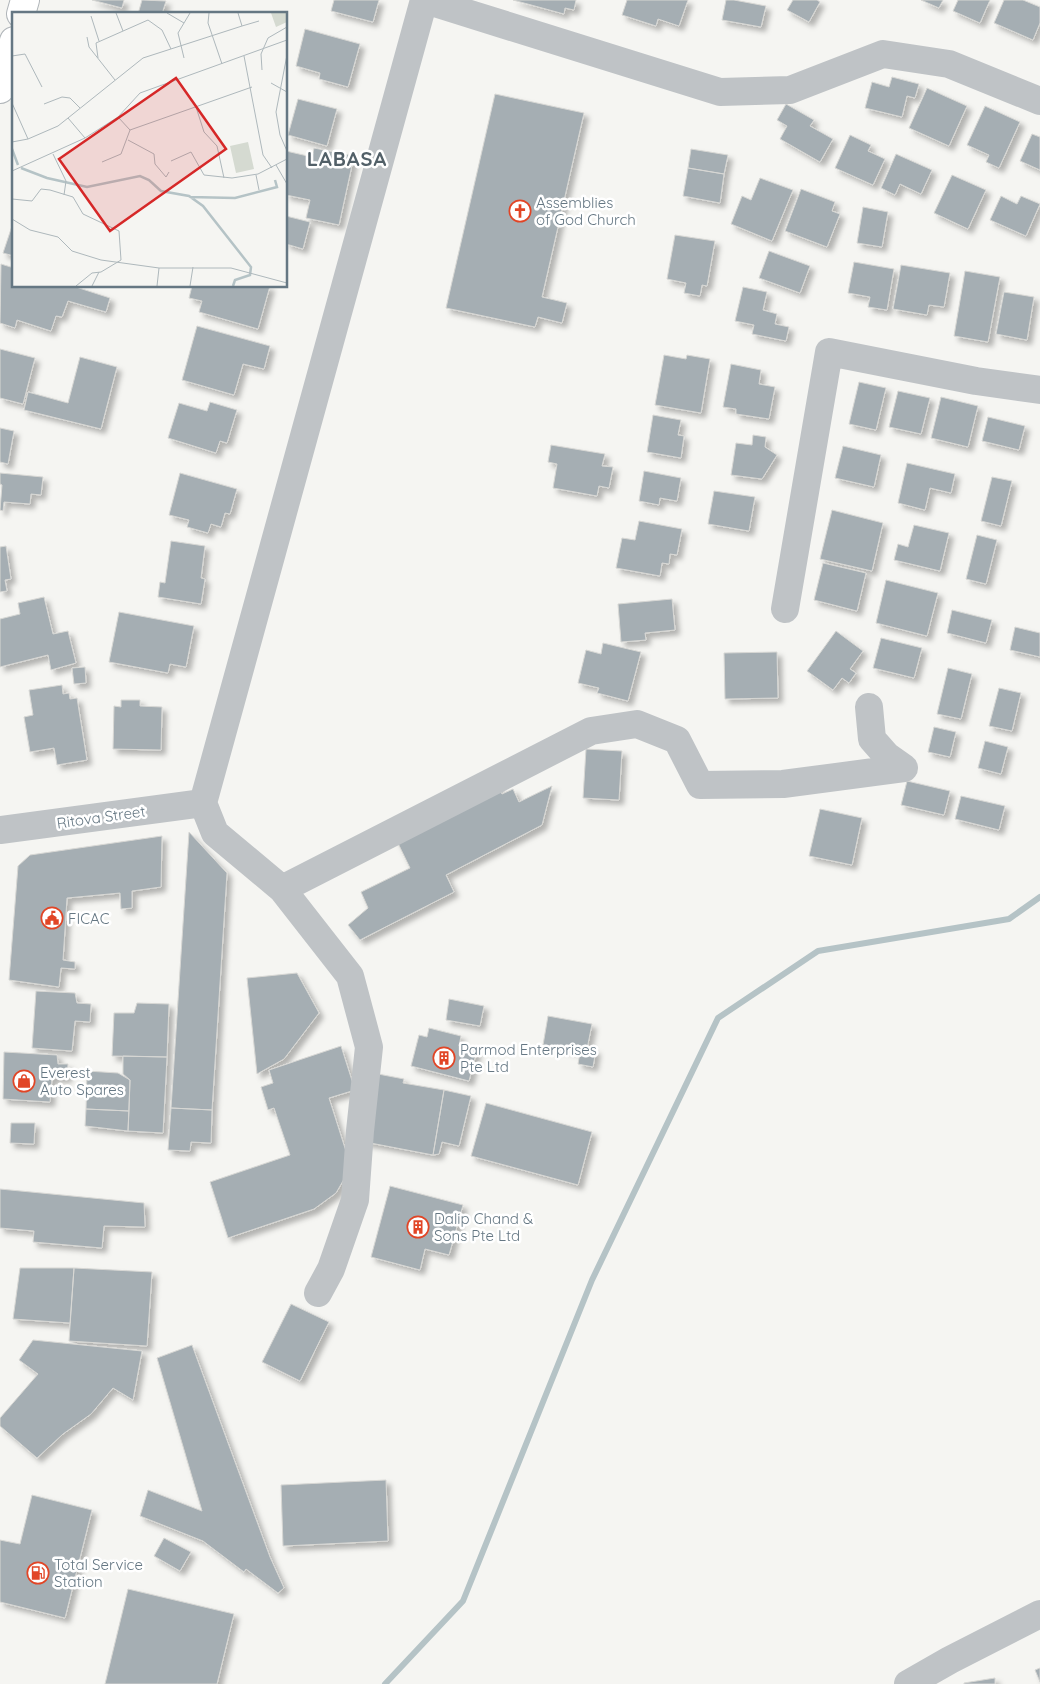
<svg xmlns="http://www.w3.org/2000/svg" width="1040" height="1684" font-family="Quicksand,sans-serif">
<defs>
<filter id="shadow"><feDropShadow dx="4.5" dy="4.5" stdDeviation="2.5" flood-color="#0004"/></filter>
</defs>
<rect width="100%" height="100%" fill="#f5f5f2"/>
<g fill="none" stroke-linecap="round" stroke-linejoin="round">
<path stroke="#b5c3c6" stroke-width="6" d="M 385,1684 L 463,1601 L 592,1280 L 718,1018 L 818,951 L 1009,919 L 1040,897"/>
</g>
<path fill="#a5aeb3" stroke="#d7d7d4" filter="url(#shadow)" d="M 92,0 L 124,0 L 122,8 Z
M 142,0 L 166,1 L 162,14 L 138,14 Z
M 334,0 L 379,0 L 373,22 L 331,11 Z
M 513,0 L 576,0 L 574,10 L 565,8 L 564,14 Z
M 627,0 L 688,0 L 679,26 L 658,19 L 656,26 L 622,15 Z
M 726,0 L 734,0 L 766,6 L 761,27 L 722,20 Z
M 793,0 L 817,0 L 820,2 L 809,22 L 787,10 Z
M 921,0 L 943,0 L 939,8 Z
M 958,0 L 990,0 L 980,23 L 953,11 Z
M 1004,0 L 1023,0 L 1040,7 L 1040,23 L 1033,40 L 994,23 Z
M 305,29 L 360,44 L 348,87 L 319,79 L 320,73 L 296,66 Z
M 892,77 L 919,84 L 915,98 L 907,96 L 902,117 L 865,108 L 872,82 L 889,87 Z
M 927,88 L 967,106 L 949,146 L 909,128 Z
M 495,94 L 584,113 L 542,297 L 567,303 L 562,323 L 538,317 L 535,327 L 446,308 Z
M 298,99 L 337,109 L 327,146 L 288,135 Z
M 786,104 L 814,120 L 810,126 L 833,139 L 820,162 L 780,139 L 787,126 L 777,120 Z
M 985,106 L 1020,122 L 999,168 L 986,162 L 989,155 L 967,145 Z
M 1032,134 L 1040,137 L 1040,170 L 1020,161 Z
M 850,135 L 871,145 L 868,151 L 885,159 L 873,185 L 835,168 Z
M 314,148 L 354,156 L 339,225 L 306,218 L 310,200 L 286,195 L 286,151 L 312,157 Z
M 691,149 L 728,155 L 724,174 L 688,168 Z
M 896,154 L 932,170 L 921,194 L 900,184 L 895,195 L 881,188 Z
M 688,168 L 724,174 L 720,203 L 683,196 Z
M 952,175 L 986,190 L 968,229 L 934,213 Z
M 760,178 L 793,190 L 772,241 L 731,224 L 742,196 L 751,200 Z
M 801,189 L 835,202 L 832,211 L 840,214 L 827,247 L 785,231 Z
M 1001,196 L 1017,204 L 1021,196 L 1040,204 L 1026,236 L 990,220 Z
M 863,207 L 888,212 L 882,247 L 857,243 Z
M 286,216 L 310,222 L 303,249 L 286,244 Z
M 14,220 L 14,256 L 3,253 Z
M 675,235 L 715,241 L 707,286 L 702,285 L 700,296 L 684,293 L 686,283 L 667,279 Z
M 769,251 L 810,266 L 800,293 L 759,278 Z
M 854,262 L 894,269 L 887,310 L 868,307 L 870,297 L 848,293 Z
M 1,264 L 14,268 L 14,286 L 73,286 L 110,298 L 106,312 L 68,301 L 62,317 L 56,316 L 51,331 L 17,320 L 15,328 L 0,323 Z
M 901,265 L 950,273 L 944,307 L 929,305 L 927,315 L 893,309 Z
M 965,271 L 1000,277 L 988,342 L 954,336 Z
M 192,286 L 270,286 L 258,329 L 199,312 L 202,301 L 189,298 Z
M 743,287 L 767,292 L 763,310 L 777,314 L 775,324 L 789,327 L 786,341 L 752,334 L 754,325 L 735,321 Z
M 1004,292 L 1034,297 L 1027,340 L 996,334 Z
M 197,326 L 270,346 L 264,369 L 243,364 L 234,395 L 182,380 Z
M 0,349 L 35,358 L 23,404 L 0,398 Z
M 664,355 L 686,359 L 687,355 L 710,359 L 701,413 L 655,405 Z
M 80,357 L 117,367 L 101,429 L 24,410 L 28,392 L 68,403 Z
M 731,364 L 761,370 L 759,384 L 775,387 L 769,419 L 736,414 L 736,409 L 723,407 Z
M 859,382 L 886,388 L 876,430 L 849,424 Z
M 898,391 L 930,398 L 921,434 L 889,427 Z
M 941,397 L 978,406 L 968,447 L 931,438 Z
M 210,402 L 237,410 L 227,443 L 220,441 L 216,453 L 168,438 L 179,403 L 207,411 Z
M 653,415 L 681,420 L 678,435 L 684,436 L 681,458 L 647,452 Z
M 988,417 L 1025,426 L 1019,450 L 982,441 Z
M 0,428 L 14,431 L 8,464 L 0,462 Z
M 753,435 L 766,437 L 765,447 L 777,455 L 762,479 L 731,475 L 736,443 L 752,445 Z
M 551,445 L 605,454 L 602,466 L 613,467 L 609,488 L 599,486 L 597,496 L 553,488 L 557,464 L 548,462 Z
M 843,446 L 881,455 L 874,487 L 835,478 Z
M 907,463 L 955,474 L 951,493 L 930,488 L 925,510 L 898,503 Z
M 644,471 L 681,478 L 677,501 L 660,498 L 659,505 L 639,501 Z
M 0,473 L 43,477 L 41,495 L 31,494 L 30,504 L 4,502 L 3,511 L 0,510 L 2,485 L 0,484 Z
M 180,473 L 237,489 L 230,514 L 225,513 L 221,527 L 211,524 L 208,533 L 187,527 L 189,520 L 169,515 Z
M 992,477 L 1012,481 L 1001,526 L 981,521 Z
M 714,491 L 755,497 L 749,531 L 708,524 Z
M 832,510 L 883,523 L 872,571 L 820,559 Z
M 639,521 L 682,529 L 677,555 L 670,554 L 669,564 L 662,563 L 660,576 L 616,568 L 622,538 L 635,540 Z
M 914,525 L 949,533 L 940,571 L 894,560 L 898,544 L 908,547 Z
M 977,535 L 997,540 L 986,584 L 966,579 Z
M 171,541 L 205,546 L 201,578 L 205,579 L 201,604 L 158,597 L 160,582 L 165,583 Z
M 6,546 L 11,579 L 5,580 L 7,591 L 0,592 L 0,547 Z
M 823,563 L 866,573 L 857,611 L 814,600 Z
M 886,580 L 938,593 L 927,636 L 876,623 Z
M 44,597 L 53,634 L 68,631 L 76,663 L 51,670 L 48,655 L 0,667 L 0,619 L 20,614 L 18,603 Z
M 672,599 L 675,630 L 645,633 L 646,640 L 621,642 L 618,604 Z
M 952,610 L 992,620 L 986,643 L 947,633 Z
M 119,612 L 194,626 L 186,667 L 170,664 L 168,673 L 109,662 Z
M 1015,627 L 1040,633 L 1040,657 L 1010,650 Z
M 836,631 L 863,651 L 850,669 L 856,673 L 849,683 L 842,678 L 833,690 L 807,671 Z
M 881,638 L 922,648 L 914,678 L 873,668 Z
M 603,643 L 641,652 L 628,701 L 597,693 L 599,688 L 578,683 L 586,650 L 601,654 Z
M 777,652 L 778,698 L 725,699 L 724,653 Z
M 85,667 L 86,683 L 74,684 L 72,668 Z
M 948,668 L 972,674 L 961,719 L 937,714 Z
M 62,685 L 63,694 L 69,693 L 70,699 L 77,698 L 87,760 L 57,765 L 54,748 L 30,752 L 24,717 L 33,715 L 29,690 Z
M 999,688 L 1021,693 L 1012,731 L 989,726 Z
M 121,700 L 140,700 L 140,706 L 162,707 L 161,750 L 113,749 L 114,706 L 121,707 Z
M 934,727 L 956,732 L 950,757 L 928,752 Z
M 985,741 L 1008,747 L 1001,774 L 978,768 Z
M 586,749 L 622,751 L 619,800 L 583,798 Z
M 907,781 L 950,791 L 944,815 L 901,805 Z
M 496,782 L 502,794 L 513,789 L 519,802 L 552,786 L 542,825 L 446,875 L 454,892 L 360,940 L 348,925 L 368,908 L 361,892 L 410,868 L 393,833 Z
M 961,796 L 1005,806 L 999,830 L 955,819 Z
M 820,809 L 862,818 L 852,865 L 809,856 Z
M 189,832 L 227,873 L 212,1110 L 171,1108 Z
M 162,836 L 161,887 L 132,891 L 132,908 L 121,909 L 120,893 L 67,898 L 63,960 L 75,962 L 75,969 L 61,968 L 59,987 L 9,980 L 18,866 L 30,855 Z
M 297,973 L 319,1013 L 284,1059 L 257,1074 L 247,978 Z
M 36,991 L 75,993 L 77,1003 L 91,1004 L 90,1022 L 75,1021 L 72,1051 L 32,1048 Z
M 449,999 L 484,1006 L 480,1026 L 446,1020 Z
M 137,1003 L 169,1004 L 167,1057 L 112,1056 L 114,1013 L 134,1013 Z
M 548,1016 L 592,1024 L 587,1049 L 596,1050 L 593,1067 L 578,1064 L 580,1052 L 543,1045 Z
M 429,1028 L 461,1036 L 459,1046 L 477,1050 L 469,1081 L 411,1066 L 419,1035 L 427,1037 Z
M 341,1046 L 355,1090 L 329,1098 L 351,1167 L 336,1193 L 314,1209 L 228,1238 L 210,1182 L 290,1155 L 274,1108 L 268,1110 L 261,1087 L 273,1083 L 269,1070 Z
M 4,1052 L 57,1055 L 58,1064 L 68,1064 L 67,1078 L 52,1078 L 50,1102 L 3,1099 Z
M 123,1056 L 167,1057 L 163,1133 L 128,1131 L 130,1080 L 123,1074 Z
M 87,1071 L 118,1073 L 130,1080 L 129,1111 L 86,1109 Z
M 373,1073 L 404,1079 L 403,1083 L 444,1090 L 433,1155 L 360,1141 Z
M 444,1090 L 471,1096 L 459,1146 L 442,1142 L 439,1154 L 433,1155 Z
M 486,1103 L 592,1132 L 578,1185 L 471,1156 Z
M 171,1108 L 212,1110 L 211,1143 L 191,1142 L 190,1151 L 168,1150 Z
M 86,1109 L 129,1111 L 128,1131 L 85,1126 Z
M 11,1123 L 35,1123 L 34,1144 L 10,1143 Z
M 390,1186 L 463,1205 L 449,1255 L 425,1249 L 420,1270 L 371,1257 Z
M 0,1189 L 144,1203 L 145,1227 L 104,1226 L 102,1248 L 33,1242 L 34,1231 L 0,1228 Z
M 20,1268 L 74,1268 L 70,1323 L 13,1319 Z
M 74,1268 L 152,1272 L 147,1346 L 69,1341 Z
M 291,1304 L 329,1322 L 300,1381 L 262,1362 Z
M 33,1340 L 142,1351 L 133,1400 L 113,1388 L 91,1414 L 63,1434 L 37,1458 L 0,1426 L 0,1418 L 38,1374 L 19,1360 Z
M 192,1345 L 270,1557 L 284,1588 L 278,1593 L 246,1569 L 244,1572 L 203,1541 L 140,1516 L 148,1490 L 202,1511 L 157,1358 Z
M 386,1480 L 388,1541 L 283,1546 L 281,1485 Z
M 32,1495 L 92,1510 L 65,1618 L 0,1602 L 0,1540 L 20,1544 Z
M 164,1538 L 191,1552 L 180,1571 L 154,1556 Z
M 128,1589 L 234,1614 L 217,1684 L 105,1684 Z
M 1040,1668 L 1040,1682 L 1035,1670 Z
M 995,1678 L 995,1684 L 964,1684 L 964,1683 Z"/>
<g fill="none" stroke-linecap="round" stroke-linejoin="round">
<g stroke="#b0b5b9" stroke-width="30">
<path id="major" d="M 21,14 L 25,0
M 0,89 L 14,41"/>
</g>
<path stroke="#bfc3c6" stroke-width="28" d="M 425,0 L 720,92 L 790,90 L 883,54 L 949,64 L 1040,101
M 785,609 L 829,352 L 976,381 L 1040,390
M 0,830 L 203,803
M 282,889 L 591,731 L 637,724 L 677,740 L 700,785 L 783,784 L 904,768 L 887,756 L 872,739 L 869,707
M 318,1293 L 331,1269 L 355,1200 L 360,1131 L 369,1047 L 350,976 L 282,889 L 215,833 L 203,803 L 424,0
M 908,1684 L 950,1660 L 1040,1614"/>
<use href="#major" stroke="#fff" stroke-width="28"/>
</g>
<defs>
<g id="church-ring" transform="scale(1.125)"><circle r="9.5" fill="#fff" stroke="#e14526" stroke-width="1.5"/><path d="M-1.2-6h2.4v3.5h3.3v2.4h-3.3V6h-2.4V-.1h-3.3v-2.4h3.3Z" fill="#e14526"/></g>
<g id="civic-ring" transform="scale(1.125)"><circle r="9.5" fill="#fff" stroke="#e14526" stroke-width="1.5"/><path d="M-.6-6.5H3V-4.5H.6V-3L4-1V1h2V6H-6V1h2V-1L-.6-3ZM-1.2 2.5V6h2.4V2.5Z" fill="#e14526"/></g>
<g id="building-ring" transform="scale(1.125)"><circle r="9.5" fill="#fff" stroke="#e14526" stroke-width="1.5"/><path d="M-4-6H4V6H1V3H-1V6H-4ZM-2.5-4.3h1.7v1.8h-1.7ZM.8-4.3h1.7v1.8H.8ZM-2.5-1h1.7V.8h-1.7ZM.8-1h1.7V.8H.8Z" fill="#e14526"/></g>
<g id="shop-ring" transform="scale(1.125)"><circle r="9.5" fill="#fff" stroke="#e14526" stroke-width="1.5"/><path d="M-5-2.5h2.3a2.7 3.5 0 0 1 5.4 0H5L5.5 6h-11ZM-1.5-2.5h3a1.5 2.3 0 0 0-3 0Z" fill="#e14526"/></g>
<g id="fuel-ring" transform="scale(1.125)"><circle r="9.5" fill="#fff" stroke="#e14526" stroke-width="1.5"/><path d="M-5.5-6h7V0h2V4h1.3V-2.5L3-4.5l.8-.8L6-3V5H2.5V1h-1V6h-7ZM-4.2-4.7v3.2H.2V-4.7Z" fill="#e14526"/></g>
</defs>
<g fill-rule="evenodd">
<use href="#church-ring" x="520" y="211"/>
<use href="#civic-ring" x="52" y="918"/>
<use href="#building-ring" x="444" y="1058"/>
<use href="#shop-ring" x="24" y="1081"/>
<use href="#building-ring" x="418" y="1227"/>
<use href="#fuel-ring" x="38" y="1573"/>
</g>
<g text-anchor="middle" dominant-baseline="central" stroke-width="5" stroke-linejoin="round" paint-order="stroke">
<g font-size="15" fill="#657783" stroke="#fff" text-anchor="start">
<text x="536" y="202">Assemblies<tspan x="536" dy="17">of God Church</tspan></text>
<text x="68" y="918">FICAC</text>
<text x="460" y="1049">Parmod Enterprises<tspan x="460" dy="17">Pte Ltd</tspan></text>
<text x="40" y="1072">Everest<tspan x="40" dy="17">Auto Spares</tspan></text>
<text x="434" y="1218">Dalip Chand &amp;<tspan x="434" dy="17">Sons Pte Ltd</tspan></text>
<text x="54" y="1564">Total Service<tspan x="54" dy="17">Station</tspan></text>
</g>
<g font-size="15" fill="#657783" stroke="#fff">
<text transform="translate(101 817) rotate(-8)">Ritova Street</text>
</g>
<g font-size="20" font-weight="bold" letter-spacing="1" fill="#526068" stroke="#fff">
<text x="347" y="158">LABASA</text>
</g>
</g>
<g transform="translate(12 12)">
<rect width="275" height="275" fill="#f5f5f2"/>
<path d="M 259,1 L 275,1 L 275,10 L 264,15 ZM 236,130 L 242,157 L 224,161 L 218,134 Z" fill="#d5dad1"/>
<path fill="none" stroke="#b5c3c6" stroke-width="2.5" d="M 0,137 L 6,153M 9,156 L 35,166 L 75,175 L 128,164 L 137,168 L 149,179 L 177,184 L 191,194 L 239,255 L 238,263 L 223,268 L 221,274M 178,185 L 223,186 L 265,175 L 263,168"/>
<path fill="none" stroke="#aeb8bc" stroke-width="1" d="M 104,1 L 111,19M 155,1 L 172,11M 197,1 L 196,11 L 210,52M 79,4 L 87,29M 230,14 L 247,9M 75,25 L 77,35 L 103,68M 275,43 L 264,100 L 268,123 L 275,139M 0,44 L 13,42 L 30,75M 232,44 L 251,143 L 260,156M 86,46 L 84,31 L 136,8 L 150,18 L 159,37M 172,46 L 166,21 L 178,1M 250,58 L 249,42 L 256,26 L 275,15M 259,71 L 275,80M 0,91 L 16,127 L 46,114 L 131,46 L 230,14 L 226,1M 32,92 L 50,85 L 58,86 L 68,96M 184,95 L 192,120 L 205,134 L 212,166M 106,105 L 118,118M 56,106 L 73,126M 116,128 L 142,142 L 143,152 L 154,165 L 157,160M 0,130 L 16,127M 41,142 L 54,169 L 52,183M 159,149 L 179,140 L 192,163 L 220,166 L 246,162 L 275,147M 90,150 L 109,142 L 118,118 L 240,75M 264,153 L 275,172M 0,159 L 73,126 L 106,105 L 128,81 L 275,28M 244,163 L 247,178M 0,187 L 20,189 L 29,177 L 38,178 L 61,185 L 71,202 L 107,219 L 109,248 L 89,260 L 80,261 L 64,274M 0,207 L 18,218 L 46,225 L 60,239 L 89,248 L 147,256 L 219,256 L 275,271M 80,274 L 87,260M 145,274 L 147,256M 178,274 L 181,255"/>
<path fill="#d62828" fill-opacity="0.15" stroke="#d62828" stroke-width="2.5" d="M 164,66 L 214,137 L 98,219 L 47,147 Z"/>
<rect width="275" height="275" fill="none" stroke="#657783" stroke-width="2.5"/>
</g>
</svg>
